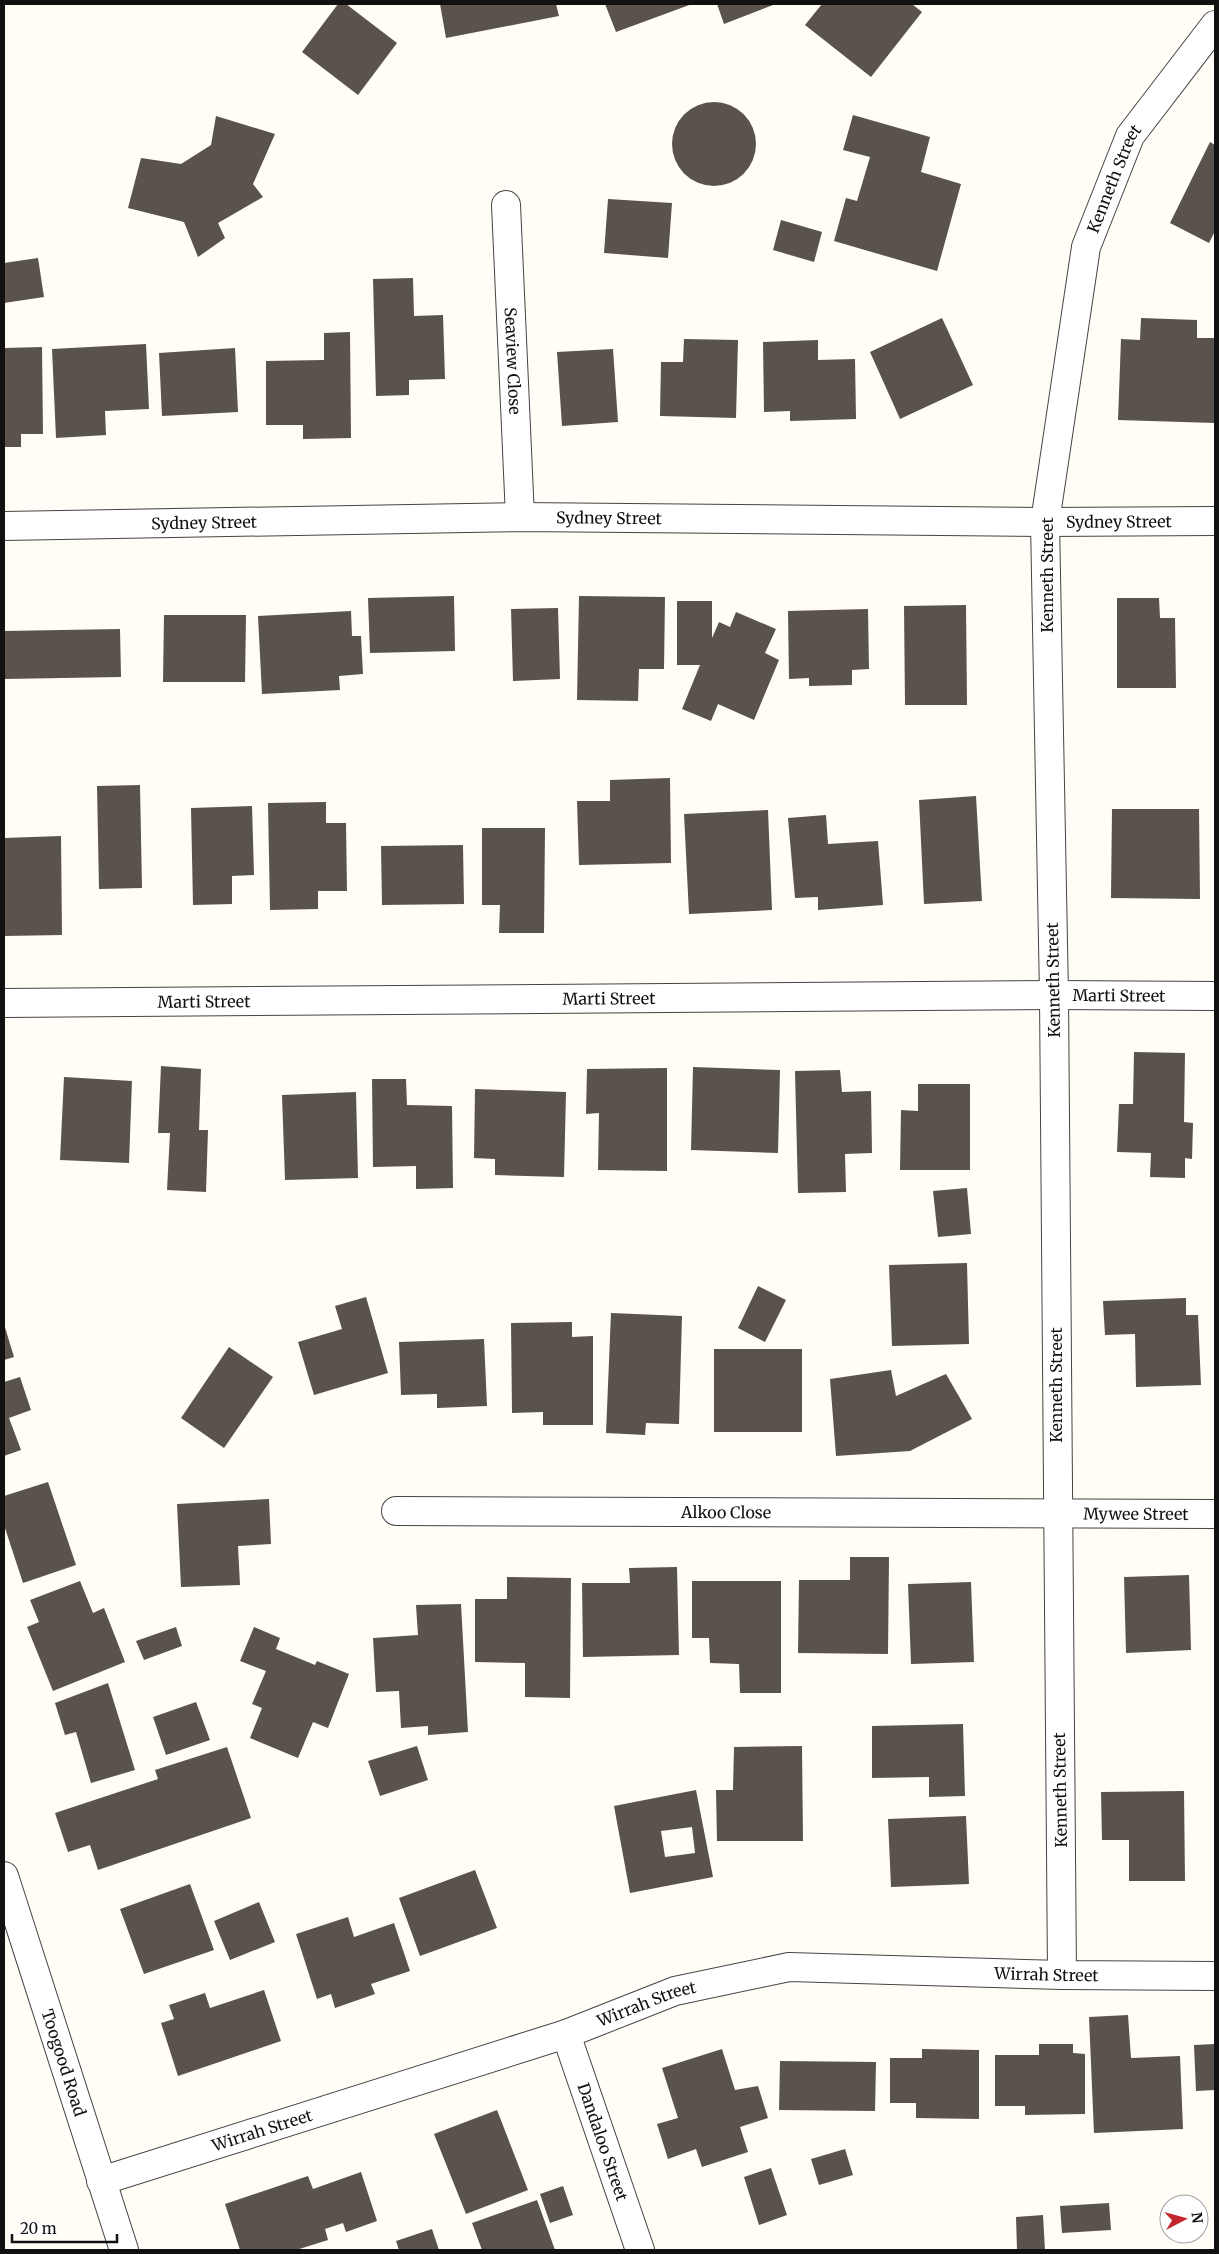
<svg xmlns="http://www.w3.org/2000/svg" width="1219" height="2254" font-family="Merriweather,serif">
<rect width="100%" height="100%" fill="#fffdf5"/>
<path fill="#5a524d" fill-rule="evenodd" d="M 338,4 L 346,4 L 397,43 L 358,95 L 302,52 Z
M 440,4 L 556,4 L 559,16 L 446,38 Z
M 605,4 L 692,4 L 616,32 Z
M 717,4 L 772,4 L 773,5 L 724,24 Z
M 822,4 L 912,4 L 922,12 L 871,77 L 805,25 Z
M672 144a42 42 0 1 1 84 0a42 42 0 1 1-84 0Z
M 853,115 L 930,137 L 921,172 L 961,184 L 937,271 L 834,241 L 846,198 L 857,201 L 870,157 L 843,150 Z
M 216,116 L 275,134 L 253,184 L 263,197 L 218,223 L 225,238 L 198,257 L 184,222 L 128,208 L 141,158 L 181,164 L 211,145 Z
M 1210,142 L 1215,145 L 1215,231 L 1209,243 L 1170,223 Z
M 608,199 L 672,203 L 668,258 L 604,253 Z
M 781,220 L 822,232 L 814,262 L 773,250 Z
M 38,258 L 44,297 L 4,303 L 4,263 Z
M 413,278 L 414,316 L 443,315 L 445,379 L 409,380 L 409,395 L 376,396 L 373,279 Z
M 942,318 L 973,385 L 900,419 L 870,352 Z
M 1141,318 L 1197,320 L 1197,338 L 1215,338 L 1215,423 L 1118,420 L 1121,339 L 1140,340 Z
M 350,332 L 351,438 L 303,439 L 303,425 L 266,425 L 266,361 L 324,360 L 324,333 Z
M 684,339 L 738,340 L 736,418 L 660,416 L 661,362 L 683,362 Z
M 818,340 L 818,360 L 855,359 L 856,419 L 790,421 L 790,411 L 764,412 L 763,342 Z
M 146,344 L 149,409 L 105,411 L 106,435 L 56,438 L 52,349 Z
M 42,347 L 43,434 L 21,434 L 21,447 L 4,447 L 4,348 Z
M 235,348 L 238,412 L 162,416 L 159,353 Z
M 613,349 L 618,422 L 562,426 L 557,352 Z
M 454,596 L 455,651 L 370,653 L 368,598 Z
M 579,596 L 665,597 L 664,669 L 639,669 L 638,701 L 577,700 Z
M 1117,598 L 1159,598 L 1160,618 L 1175,618 L 1176,688 L 1117,688 Z
M 677,601 L 712,601 L 712,638 L 719,622 L 730,627 L 736,612 L 776,629 L 765,653 L 779,660 L 754,720 L 718,704 L 711,721 L 682,709 L 700,665 L 677,665 Z
M 966,605 L 967,705 L 905,705 L 904,606 Z
M 558,608 L 560,679 L 513,681 L 511,609 Z
M 868,609 L 869,669 L 852,670 L 852,685 L 809,686 L 809,678 L 789,679 L 788,611 Z
M 351,611 L 352,636 L 361,636 L 363,674 L 339,676 L 340,690 L 262,694 L 258,616 Z
M 164,615 L 246,615 L 245,682 L 163,682 Z
M 120,629 L 121,677 L 4,679 L 4,631 Z
M 670,778 L 671,863 L 579,865 L 577,801 L 610,801 L 610,780 Z
M 140,785 L 142,888 L 99,889 L 97,786 Z
M 976,796 L 982,901 L 924,904 L 919,800 Z
M 326,802 L 326,823 L 346,823 L 347,891 L 318,891 L 318,909 L 270,910 L 268,803 Z
M 252,806 L 254,875 L 232,876 L 232,904 L 193,905 L 191,808 Z
M 1112,809 L 1199,809 L 1200,899 L 1111,898 Z
M 768,810 L 772,910 L 689,914 L 684,814 Z
M 826,815 L 828,844 L 878,841 L 883,905 L 818,910 L 818,897 L 795,898 L 788,818 Z
M 482,828 L 545,828 L 544,933 L 499,933 L 500,905 L 482,905 Z
M 61,836 L 62,935 L 4,936 L 4,838 Z
M 463,845 L 464,904 L 382,905 L 381,846 Z
M 1134,1052 L 1185,1053 L 1184,1122 L 1193,1123 L 1192,1159 L 1185,1158 L 1185,1178 L 1150,1177 L 1151,1153 L 1117,1152 L 1119,1104 L 1133,1104 Z
M 161,1066 L 201,1069 L 199,1130 L 208,1130 L 206,1192 L 167,1190 L 170,1133 L 158,1133 Z
M 693,1067 L 780,1070 L 778,1153 L 691,1150 Z
M 667,1068 L 667,1171 L 598,1170 L 599,1113 L 586,1114 L 587,1069 Z
M 840,1070 L 842,1092 L 871,1091 L 872,1153 L 845,1154 L 846,1192 L 798,1193 L 795,1071 Z
M 64,1077 L 132,1081 L 129,1163 L 60,1160 Z
M 372,1079 L 406,1079 L 407,1105 L 452,1106 L 453,1188 L 416,1189 L 416,1166 L 373,1167 Z
M 918,1084 L 970,1084 L 970,1170 L 900,1170 L 901,1110 L 918,1111 Z
M 475,1089 L 566,1092 L 564,1177 L 495,1175 L 495,1159 L 474,1158 Z
M 356,1092 L 358,1178 L 285,1180 L 282,1095 Z
M 967,1188 L 971,1234 L 938,1237 L 933,1191 Z
M 967,1263 L 969,1344 L 892,1346 L 889,1265 Z
M 758,1286 L 786,1300 L 765,1342 L 738,1328 Z
M 366,1297 L 388,1373 L 314,1395 L 298,1342 L 342,1329 L 335,1306 Z
M 1186,1298 L 1186,1315 L 1198,1315 L 1201,1385 L 1136,1387 L 1135,1334 L 1105,1335 L 1103,1301 Z
M 611,1313 L 682,1316 L 679,1424 L 646,1423 L 645,1435 L 606,1433 Z
M 572,1322 L 572,1337 L 593,1336 L 593,1425 L 543,1425 L 543,1412 L 512,1413 L 511,1323 Z
M 4,1324 L 14,1357 L 4,1360 Z
M 484,1339 L 487,1406 L 437,1408 L 437,1394 L 401,1395 L 399,1342 Z
M 229,1347 L 273,1377 L 224,1448 L 181,1418 Z
M 714,1349 L 802,1349 L 802,1432 L 714,1432 Z
M 891,1370 L 896,1396 L 946,1374 L 972,1419 L 910,1451 L 836,1456 L 830,1379 Z
M 20,1377 L 31,1410 L 9,1418 L 21,1450 L 4,1456 L 4,1382 Z
M 48,1482 L 76,1565 L 23,1583 L 4,1525 L 4,1496 Z
M 269,1499 L 271,1544 L 238,1546 L 240,1585 L 181,1587 L 177,1504 Z
M 850,1557 L 889,1557 L 888,1654 L 798,1653 L 799,1580 L 850,1580 Z
M 677,1567 L 679,1655 L 583,1657 L 582,1583 L 630,1583 L 629,1568 Z
M 1189,1575 L 1191,1650 L 1126,1653 L 1124,1577 Z
M 507,1577 L 571,1578 L 570,1698 L 525,1697 L 525,1663 L 475,1662 L 475,1599 L 507,1599 Z
M 80,1581 L 93,1613 L 104,1608 L 125,1662 L 53,1691 L 27,1627 L 39,1622 L 30,1600 Z
M 692,1581 L 781,1581 L 781,1693 L 740,1693 L 739,1664 L 710,1663 L 709,1638 L 692,1638 Z
M 971,1582 L 974,1662 L 911,1664 L 908,1584 Z
M 461,1604 L 468,1732 L 428,1735 L 428,1726 L 401,1728 L 399,1691 L 376,1692 L 373,1638 L 418,1635 L 416,1605 Z
M 176,1627 L 182,1646 L 144,1660 L 136,1641 Z
M 254,1627 L 280,1638 L 276,1649 L 315,1665 L 317,1661 L 349,1674 L 328,1728 L 313,1722 L 298,1758 L 250,1738 L 262,1708 L 252,1704 L 266,1671 L 240,1661 Z
M 108,1683 L 135,1770 L 91,1783 L 76,1732 L 65,1735 L 55,1703 Z
M 196,1702 L 210,1740 L 166,1755 L 153,1717 Z
M 963,1724 L 965,1796 L 929,1797 L 929,1777 L 872,1778 L 872,1726 Z
M 417,1746 L 428,1780 L 380,1796 L 368,1761 Z
M 802,1746 L 803,1841 L 717,1841 L 716,1790 L 733,1790 L 734,1747 Z
M 227,1747 L 251,1818 L 98,1870 L 90,1845 L 68,1852 L 55,1813 L 158,1779 L 155,1770 Z
M 696,1790 L 713,1877 L 630,1893 L 614,1806 ZM 692,1827 L 695,1853 L 665,1857 L 661,1831 Z
M 1184,1791 L 1185,1881 L 1129,1881 L 1129,1840 L 1102,1840 L 1101,1792 Z
M 966,1816 L 969,1884 L 891,1887 L 888,1819 Z
M 475,1870 L 497,1928 L 420,1956 L 399,1898 Z
M 190,1884 L 214,1950 L 144,1974 L 120,1909 Z
M 259,1902 L 275,1942 L 230,1960 L 214,1921 Z
M 348,1917 L 354,1937 L 394,1923 L 410,1971 L 371,1984 L 375,1994 L 335,2008 L 331,1994 L 317,1999 L 296,1934 Z
M 264,1990 L 281,2041 L 178,2076 L 161,2023 L 174,2019 L 169,2005 L 205,1993 L 210,2008 Z
M 1128,2015 L 1131,2058 L 1180,2056 L 1183,2129 L 1094,2133 L 1089,2017 Z
M 1039,2044 L 1073,2044 L 1073,2053 L 1085,2054 L 1085,2114 L 1025,2115 L 1025,2106 L 995,2106 L 995,2055 L 1039,2055 Z
M 1215,2044 L 1215,2090 L 1196,2091 L 1194,2045 Z
M 722,2049 L 735,2090 L 758,2086 L 768,2118 L 740,2127 L 748,2152 L 702,2167 L 696,2149 L 668,2159 L 657,2124 L 678,2118 L 662,2068 Z
M 922,2049 L 979,2050 L 979,2119 L 916,2118 L 916,2103 L 890,2103 L 890,2058 L 922,2058 Z
M 780,2061 L 876,2062 L 875,2111 L 779,2110 Z
M 497,2110 L 528,2190 L 466,2214 L 434,2134 Z
M 845,2149 L 853,2175 L 819,2185 L 811,2159 Z
M 771,2168 L 787,2215 L 759,2225 L 744,2177 Z
M 361,2172 L 377,2221 L 346,2232 L 343,2223 L 325,2229 L 328,2240 L 296,2250 L 240,2250 L 225,2204 L 308,2176 L 313,2189 Z
M 563,2186 L 573,2215 L 550,2223 L 540,2194 Z
M 537,2200 L 555,2250 L 482,2250 L 472,2223 Z
M 1109,2203 L 1111,2230 L 1062,2233 L 1060,2206 Z
M 1043,2215 L 1045,2250 L 1017,2250 L 1016,2217 Z
M 432,2229 L 439,2250 L 399,2250 L 396,2241 Z"/>
<g fill="none" stroke-linecap="round" stroke-linejoin="round">
<g stroke="#444" stroke-width="30">
<g id="minor">
<path id="s1" d="M 506,205 L 520,517"/>
<path id="s2" d="M 4,526 L 520,517 L 1045,522 L 1215,521"/>
<path id="s3" d="M 4,1003 L 1054,995 L 1215,996"/>
<path id="s4" d="M 396,1511 L 1215,1514"/>
<path id="s5" d="M 4,1876 L 124,2250"/>
<path id="s6" d="M 1062,1975 L 1054,995 L 1045,522 L 1086,247 L 1130,136 L 1215,25"/>
<path id="s7" d="M 566,2034 L 640,2250"/>
<path id="s8" d="M 101,2181 L 566,2034 L 675,1991 L 789,1967 L 1062,1975 L 1215,1976"/>
</g>
</g>
<use href="#minor" stroke="#fff" stroke-width="28"/>
</g>
<g text-anchor="middle" dominant-baseline="central" stroke-width="5" stroke-linejoin="round" paint-order="stroke">
<g font-size="16" fill="#111" stroke="#fff">
<text stroke="none"><textPath href="#s6" startOffset="1805">Kenneth Street</textPath></text>
<text stroke="none"><textPath href="#s1" startOffset="156">Seaview Close</textPath></text>
<text stroke="none"><textPath href="#s2" startOffset="605">Sydney Street</textPath></text>
<text stroke="none"><textPath href="#s2" startOffset="200">Sydney Street</textPath></text>
<text stroke="none"><textPath href="#s2" startOffset="1115">Sydney Street</textPath></text>
<text transform="translate(1047 575) rotate(-90)">Kenneth Street</text>
<text transform="translate(1053 980) rotate(-91)">Kenneth Street</text>
<text stroke="none"><textPath href="#s3" startOffset="1115">Marti Street</textPath></text>
<text stroke="none"><textPath href="#s3" startOffset="605">Marti Street</textPath></text>
<text stroke="none"><textPath href="#s3" startOffset="200">Marti Street</textPath></text>
<text transform="translate(1056 1385) rotate(-90)">Kenneth Street</text>
<text stroke="none"><textPath href="#s4" startOffset="330">Alkoo Close</textPath></text>
<text stroke="none"><textPath href="#s4" startOffset="740">Mywee Street</textPath></text>
<text transform="translate(1060 1790) rotate(-91)">Kenneth Street</text>
<text stroke="none"><textPath href="#s8" startOffset="979">Wirrah Street</textPath></text>
<text stroke="none"><textPath href="#s8" startOffset="574">Wirrah Street</textPath></text>
<text stroke="none"><textPath href="#s5" startOffset="196">Toogood Road</textPath></text>
<text stroke="none"><textPath href="#s8" startOffset="169">Wirrah Street</textPath></text>
<text stroke="none"><textPath href="#s7" startOffset="114">Dandaloo Street</textPath></text>
</g>
</g>
<rect width="1219" height="2254" fill="none" stroke="#111111" stroke-width="10"/>
<g transform="translate(1184 2219) rotate(84)"><circle r="24" fill="#ffffff" stroke="#a0a0a0"/>
<path d="M0-4L9 19L0 12L-9 19Z" fill="#c4262e"/>
<text y="-8" font-size="14" font-weight="bold" text-anchor="middle" fill="#111111">N</text>
</g>
<path d="M12 2234v8h105v-8" fill="none" stroke="#111111" stroke-width="2.5"/>
<text x="20" y="2234" font-size="15" fill="#111111" stroke="#ffffff" stroke-width="4" paint-order="stroke">20 m</text>
</svg>
